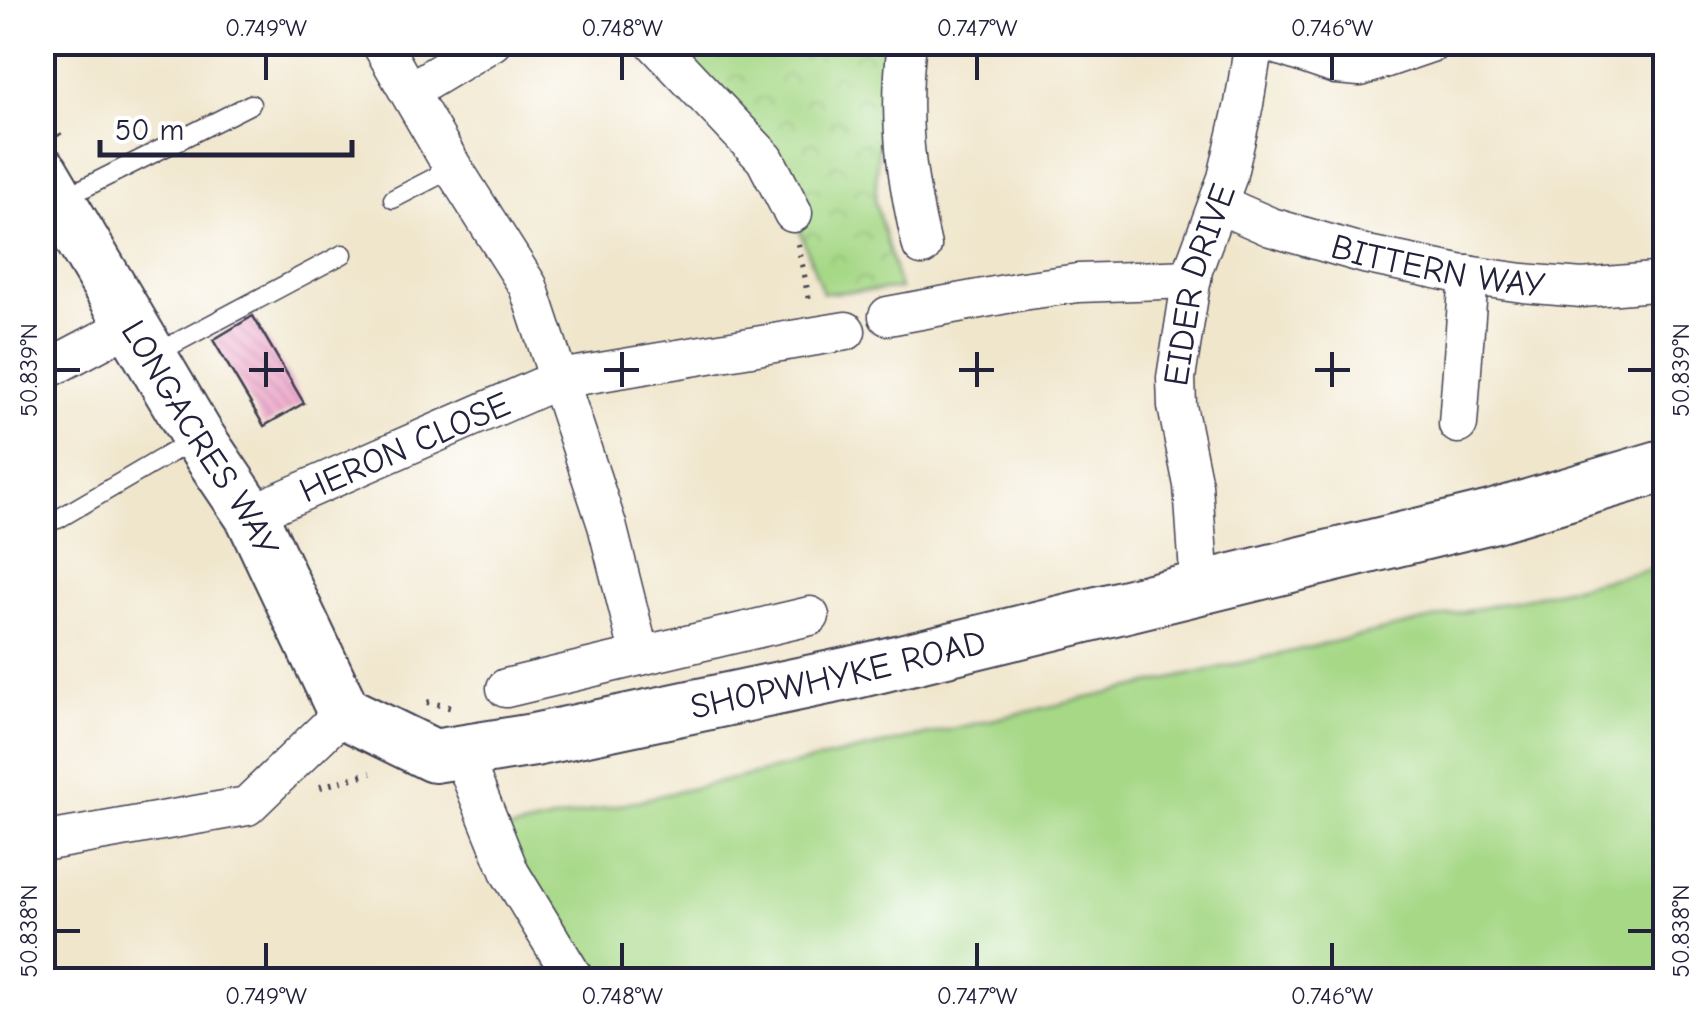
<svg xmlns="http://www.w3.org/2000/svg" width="1708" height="1023" font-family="'Comic Neue',sans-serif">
<defs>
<pattern id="park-crowns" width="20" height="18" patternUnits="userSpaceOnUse" patternTransform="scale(2.5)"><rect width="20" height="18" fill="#a6d886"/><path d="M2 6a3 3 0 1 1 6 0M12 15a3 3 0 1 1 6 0" fill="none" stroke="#8fb975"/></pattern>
<pattern id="building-back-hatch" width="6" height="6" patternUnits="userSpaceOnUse" patternTransform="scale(2.5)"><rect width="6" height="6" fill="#ec9fc5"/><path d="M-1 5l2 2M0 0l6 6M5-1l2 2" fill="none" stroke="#bf81a1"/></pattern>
</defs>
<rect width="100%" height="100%" fill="#fff"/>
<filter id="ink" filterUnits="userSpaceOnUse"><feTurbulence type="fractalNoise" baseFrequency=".01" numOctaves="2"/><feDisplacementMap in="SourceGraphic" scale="20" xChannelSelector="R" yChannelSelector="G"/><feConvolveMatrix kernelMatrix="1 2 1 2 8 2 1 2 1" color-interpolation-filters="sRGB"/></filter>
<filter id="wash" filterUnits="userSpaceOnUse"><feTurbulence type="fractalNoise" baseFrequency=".0048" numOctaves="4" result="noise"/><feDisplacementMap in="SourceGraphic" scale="40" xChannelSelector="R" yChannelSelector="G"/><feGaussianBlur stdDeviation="2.25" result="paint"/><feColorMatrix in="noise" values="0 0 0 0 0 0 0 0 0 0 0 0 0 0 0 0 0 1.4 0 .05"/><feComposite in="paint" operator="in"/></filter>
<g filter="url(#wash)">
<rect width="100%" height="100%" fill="#f0e6cc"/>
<path fill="#a6d886" stroke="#647d60" stroke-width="2.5" d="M 1665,566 L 1665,980 L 554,980 L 492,834 Z"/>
<path fill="url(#park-crowns)" stroke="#647d60" stroke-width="2.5" d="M 654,43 L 884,43 L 875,201 L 900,289 L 823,293 L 793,213 Z"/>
<g id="blocks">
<path fill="url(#building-back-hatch)" d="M 253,316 L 304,403 L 264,426 L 213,340 Z"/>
</g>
</g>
<g filter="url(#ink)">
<use href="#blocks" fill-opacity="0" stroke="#413f51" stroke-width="2.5"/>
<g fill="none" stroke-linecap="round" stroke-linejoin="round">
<g stroke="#413f51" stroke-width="21">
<path id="service" d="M 64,198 L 251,104
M 393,199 L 453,168
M 155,354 L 343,254
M 42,521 L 58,519 L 193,440"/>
</g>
<g stroke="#413f51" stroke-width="41">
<g id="minor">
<path d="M 380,42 L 453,168 L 528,286 L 607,525 L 640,656 L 810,616"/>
<path d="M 654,42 L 765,159 L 793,213"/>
<path d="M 907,42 C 898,116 905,174 922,246"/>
<path d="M 1269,42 L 1336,65 L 1360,67 L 1433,42"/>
<path d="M 410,91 L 492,42"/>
<path id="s1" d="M 1218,204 L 1271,227 L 1368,255 L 1459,274 L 1523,283 L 1582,288 L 1666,281"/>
<path d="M 888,316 L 1022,291 L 1078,283 L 1192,279"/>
<path d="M 42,372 L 131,325"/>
<path d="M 1458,424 L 1469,275"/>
<path id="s2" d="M 252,517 L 274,504 L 559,379 L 846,331"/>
<path id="s3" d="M 1200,588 L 1193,485 L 1177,406 L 1176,378 L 1193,270 L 1227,178 L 1244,104 L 1254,42"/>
<path d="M 506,688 L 640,656"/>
<path d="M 461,752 L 510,873 L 575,980"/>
<path d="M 42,842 L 247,806 L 344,712"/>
</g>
</g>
<g stroke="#413f51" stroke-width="56">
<g id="secondary">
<path id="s4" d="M 42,172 L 198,437 L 252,517 L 344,712 L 434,756 L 534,740 L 856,672 L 1491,517 L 1666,465"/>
</g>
</g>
<path stroke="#413f51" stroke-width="6" stroke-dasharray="2.5 8" stroke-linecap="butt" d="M 42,107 L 60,136
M 798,244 L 810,305
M 427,702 L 453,708
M 320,787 L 371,773"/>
<use href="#service" stroke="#fff" stroke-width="18"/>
<use href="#minor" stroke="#fff" stroke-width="38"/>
<use href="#secondary" stroke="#fff" stroke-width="52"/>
</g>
</g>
<path fill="none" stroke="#22223b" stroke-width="4" d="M 266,55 L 266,80M 622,55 L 622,80M 977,55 L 977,80M 1332,55 L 1332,80M 266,352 L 266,387M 622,352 L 622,387M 977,352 L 977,387M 1332,352 L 1332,387M 55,370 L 80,370M 249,370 L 284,370M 604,370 L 639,370M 959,370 L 994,370M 1315,370 L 1350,370M 1628,370 L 1653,370M 55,931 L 80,931M 1628,931 L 1653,931M 266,943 L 266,968M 622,943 L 622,968M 977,943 L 977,968M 1332,943 L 1332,968"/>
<g text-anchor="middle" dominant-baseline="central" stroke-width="8" stroke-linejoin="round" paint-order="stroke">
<g font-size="35" fill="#22223b" stroke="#fff">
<text stroke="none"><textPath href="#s1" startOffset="230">BITTERN WAY</textPath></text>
<text stroke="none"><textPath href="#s3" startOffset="308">EIDER DRIVE</textPath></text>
<text stroke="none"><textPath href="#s4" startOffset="310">LONGACRES WAY</textPath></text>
<text stroke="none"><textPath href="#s2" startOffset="168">HERON CLOSE</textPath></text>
<text stroke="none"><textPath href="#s4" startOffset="1132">SHOPWHYKE ROAD</textPath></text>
</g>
</g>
<rect width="1708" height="1023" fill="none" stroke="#fff" stroke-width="110"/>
<path d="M100 140v15h252v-15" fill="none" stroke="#22223b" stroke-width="5"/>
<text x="115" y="140" font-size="30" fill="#22223b" stroke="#ffffff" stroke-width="8" paint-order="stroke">50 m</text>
<rect x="55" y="55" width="1598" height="913" fill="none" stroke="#22223b" stroke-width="4"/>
<g font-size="25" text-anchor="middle" fill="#22223b">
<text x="266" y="36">0.749°W</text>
<text x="622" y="36">0.748°W</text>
<text x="977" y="36">0.747°W</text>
<text x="1332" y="36">0.746°W</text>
<text transform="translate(28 370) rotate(-90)" y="9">50.839°N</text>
<text transform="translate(1680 370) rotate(-90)" y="9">50.839°N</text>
<text transform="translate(28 931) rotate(-90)" y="9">50.838°N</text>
<text transform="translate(1680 931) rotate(-90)" y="9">50.838°N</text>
<text x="266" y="1004">0.749°W</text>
<text x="622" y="1004">0.748°W</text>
<text x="977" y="1004">0.747°W</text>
<text x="1332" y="1004">0.746°W</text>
</g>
</svg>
